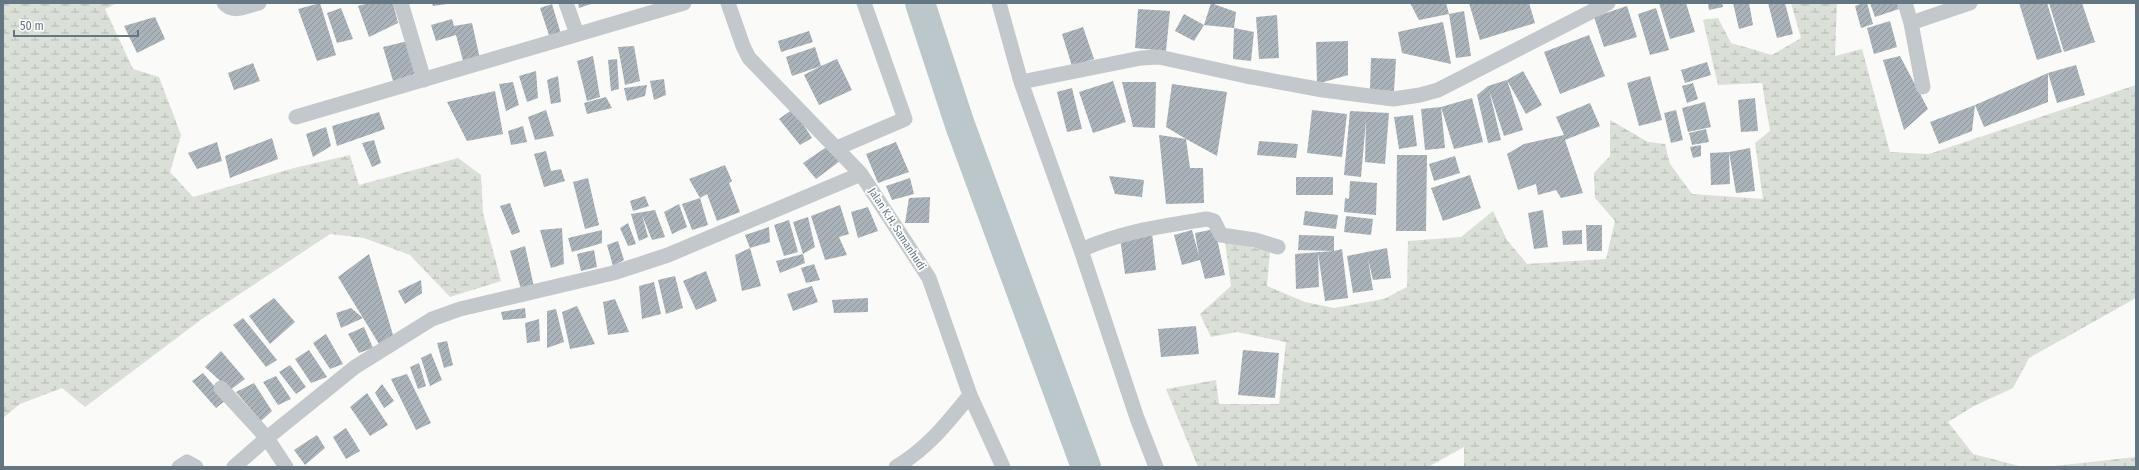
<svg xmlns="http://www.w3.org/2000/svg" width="2139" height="470" font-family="'Fira Sans Condensed',sans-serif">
<defs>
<pattern id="wetland-marsh" width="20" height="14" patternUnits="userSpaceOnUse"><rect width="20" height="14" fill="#dadfd7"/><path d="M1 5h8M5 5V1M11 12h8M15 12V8" fill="none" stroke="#b4b9b4"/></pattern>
<pattern id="building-hatch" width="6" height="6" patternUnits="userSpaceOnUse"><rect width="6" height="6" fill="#aab3b9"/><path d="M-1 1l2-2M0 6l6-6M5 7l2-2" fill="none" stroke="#8e969c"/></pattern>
</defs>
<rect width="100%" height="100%" fill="#fafaf8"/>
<path fill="url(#wetland-marsh)" d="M 3,3 L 117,3 L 105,9 L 133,69 L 159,77 L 181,135 L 170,172 L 193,197 L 294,168 L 350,155 L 359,185 L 458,158 L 481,175 L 483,213 L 501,281 L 450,297 L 410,255 L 364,238 L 330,234 L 202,319 L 85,407 L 62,388 L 20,404 L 3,418 Z
M 1791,3 L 1837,3 L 1835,56 L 1862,49 L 1890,152 L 1929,154 L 2136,85 L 2136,298 L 2029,358 L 2013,388 L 1974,406 L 1948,422 L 1973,454 L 2023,467 L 1464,467 L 1464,447 L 1428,467 L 1198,467 L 1166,389 L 1216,380 L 1219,404 L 1279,404 L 1286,342 L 1237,332 L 1211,337 L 1200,314 L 1231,286 L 1225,242 L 1270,251 L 1267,286 L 1305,302 L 1334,308 L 1384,299 L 1407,287 L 1408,241 L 1461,237 L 1493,211 L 1507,240 L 1527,264 L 1606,259 L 1615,221 L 1595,198 L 1594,173 L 1610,156 L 1610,120 L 1648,142 L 1665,144 L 1670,164 L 1692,194 L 1763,199 L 1755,143 L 1770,131 L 1762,83 L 1718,85 L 1703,20 L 1718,18 L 1731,43 L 1772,55 L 1801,38 Z
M 2136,457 L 2136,467 L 2045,467 Z"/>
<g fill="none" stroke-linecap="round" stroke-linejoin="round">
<path stroke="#bbc7cb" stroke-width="30" d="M 920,3 L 960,125 L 1086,467"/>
</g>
<path fill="url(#building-hatch)" d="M 320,3 L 336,55 L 317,61 L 298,9 Z
M 369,3 L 393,3 L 398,23 L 369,37 L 358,6 Z
M 432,3 L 447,3 L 447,4 L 433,6 Z
M 578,3 L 594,3 L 579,8 Z
M 1211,3 L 1236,12 L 1234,28 L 1204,25 Z
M 1410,3 L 1446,3 L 1449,14 L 1419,20 Z
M 1469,3 L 1529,3 L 1535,23 L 1480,40 Z
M 1659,3 L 1686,3 L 1695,32 L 1670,39 Z
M 1708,3 L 1722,3 L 1723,7 L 1709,10 Z
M 1733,3 L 1749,3 L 1753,25 L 1739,29 Z
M 1768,3 L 1785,3 L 1793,34 L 1777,38 Z
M 1863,3 L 1867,3 L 1873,24 L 1861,28 L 1855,6 Z
M 1870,3 L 1897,3 L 1899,9 L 1875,17 Z
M 2019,3 L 2047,3 L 2062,52 L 2037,60 Z
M 2049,3 L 2082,3 L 2095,42 L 2064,52 Z
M 552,4 L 561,34 L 550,38 L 540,8 Z
M 1627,6 L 1637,37 L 1604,47 L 1594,17 Z
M 341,8 L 353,39 L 337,43 L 327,13 Z
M 1656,8 L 1669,50 L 1650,55 L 1638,14 Z
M 1138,9 L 1170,11 L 1166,51 L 1135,48 Z
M 1464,11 L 1471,56 L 1456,58 L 1449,14 Z
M 1184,14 L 1204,25 L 1194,41 L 1175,31 Z
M 1277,15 L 1279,58 L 1259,59 L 1256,17 Z
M 155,17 L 165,39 L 137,53 L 124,26 Z
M 452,19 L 454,26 L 472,23 L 480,59 L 464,64 L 456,35 L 436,41 L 431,25 Z
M 1890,21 L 1897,47 L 1874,54 L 1867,28 Z
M 1443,22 L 1451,64 L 1402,53 L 1398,32 Z
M 1083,27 L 1094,59 L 1072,66 L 1062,34 Z
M 1234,28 L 1254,32 L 1251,61 L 1233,59 Z
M 809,31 L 813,42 L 781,52 L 778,41 Z
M 1589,35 L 1605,76 L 1560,94 L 1544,52 Z
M 408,41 L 415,74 L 393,81 L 383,47 Z
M 1348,41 L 1348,75 L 1317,84 L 1316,42 Z
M 634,46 L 640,81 L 625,85 L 618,47 Z
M 815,47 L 821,66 L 837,59 L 852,90 L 819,105 L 804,75 L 821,66 L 792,76 L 786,57 Z
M 593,56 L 600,97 L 587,101 L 577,61 Z
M 1900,56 L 1928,109 L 1904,130 L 1883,60 Z
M 1371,58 L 1396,59 L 1394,91 L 1370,90 Z
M 617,59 L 619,89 L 611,91 L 608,60 Z
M 1707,62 L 1711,75 L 1685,83 L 1681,70 Z
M 253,63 L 260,81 L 234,90 L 228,73 Z
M 2076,65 L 2085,95 L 2057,103 L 2048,73 Z
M 536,71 L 538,98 L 527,102 L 519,76 Z
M 1523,71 L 1542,105 L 1526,114 L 1507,80 L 1523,130 L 1504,136 L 1489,90 L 1501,140 L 1488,143 L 1477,95 L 1488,86 L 1507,80 Z
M 2048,73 L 2048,102 L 1984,127 L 1975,105 Z
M 558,76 L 561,102 L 551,104 L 547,80 Z
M 1650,76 L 1662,120 L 1639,126 L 1627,83 Z
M 664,79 L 666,95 L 654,100 L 650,81 Z
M 1113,81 L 1126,122 L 1093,133 L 1079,92 Z
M 513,82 L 519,105 L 506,111 L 499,84 Z
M 1122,82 L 1156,82 L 1155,128 L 1133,127 Z
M 1693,83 L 1698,99 L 1687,103 L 1682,86 Z
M 1172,84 L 1227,92 L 1217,156 L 1186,139 L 1190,168 L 1203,168 L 1204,203 L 1166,204 L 1159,135 L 1186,139 L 1166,127 Z
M 647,85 L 645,96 L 627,101 L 624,88 Z
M 1072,88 L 1082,129 L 1067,132 L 1057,92 Z
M 495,91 L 503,134 L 467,141 L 447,102 Z
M 606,97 L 612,108 L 587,114 L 584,103 Z
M 1472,98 L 1483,142 L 1454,149 L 1441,107 L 1445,148 L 1425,150 L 1421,109 L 1441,107 Z
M 1755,98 L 1758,131 L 1741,132 L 1738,100 Z
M 1705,102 L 1711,127 L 1688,132 L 1682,108 Z
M 1590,103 L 1600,126 L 1565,140 L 1583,193 L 1561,198 L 1556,190 L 1538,195 L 1536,184 L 1518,190 L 1507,154 L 1524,144 L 1564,135 L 1556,117 Z
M 1975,105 L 1972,131 L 1939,144 L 1930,122 Z
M 793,109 L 812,138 L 800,145 L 779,119 Z
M 546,110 L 554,136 L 535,140 L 528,117 Z
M 1312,110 L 1347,114 L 1342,157 L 1307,153 Z
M 1676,110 L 1683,140 L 1671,143 L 1664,113 Z
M 1350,111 L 1389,113 L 1385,164 L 1365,162 L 1366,120 L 1361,177 L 1344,175 Z
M 379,112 L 385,129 L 337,146 L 332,126 Z
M 1413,115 L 1417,146 L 1399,149 L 1394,117 Z
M 523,126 L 527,142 L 511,145 L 508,131 Z
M 326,127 L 331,146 L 313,157 L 306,134 Z
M 1706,129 L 1709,142 L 1692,145 L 1689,133 Z
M 272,138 L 278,159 L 230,178 L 225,156 Z
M 374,140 L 381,163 L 372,167 L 362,143 Z
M 1259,141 L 1298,144 L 1296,158 L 1257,155 Z
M 217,142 L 222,161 L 197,169 L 188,153 Z
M 896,142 L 909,172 L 878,183 L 866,154 Z
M 1701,145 L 1701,156 L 1693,158 L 1690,147 Z
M 828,146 L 840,161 L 816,179 L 803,163 Z
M 1750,148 L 1755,191 L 1736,193 L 1729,152 Z
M 546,151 L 551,171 L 561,169 L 565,181 L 544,187 L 534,154 Z
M 1729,152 L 1730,184 L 1711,185 L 1710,153 Z
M 1397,155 L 1427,155 L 1426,231 L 1396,231 Z
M 1455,156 L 1460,173 L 1434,181 L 1429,164 Z
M 725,165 L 732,181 L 729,183 L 740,212 L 717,221 L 707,194 L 700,198 L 689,179 Z
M 1470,175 L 1481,208 L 1443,221 L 1431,188 Z
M 1109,176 L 1144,180 L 1142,197 L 1115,194 Z
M 1296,177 L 1333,177 L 1333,195 L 1296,195 Z
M 588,178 L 599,225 L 585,229 L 573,182 Z
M 910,178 L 914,194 L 892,200 L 886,186 Z
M 1350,181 L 1377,183 L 1376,215 L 1344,212 L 1345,198 L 1349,199 Z
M 645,196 L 649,206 L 633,211 L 630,201 Z
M 930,197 L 929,223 L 905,223 L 909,198 Z
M 700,198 L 708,225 L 692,230 L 682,204 Z
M 510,203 L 520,232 L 512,235 L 500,206 Z
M 679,204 L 687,227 L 672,234 L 664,212 Z
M 840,205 L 849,234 L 839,237 L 847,255 L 825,260 L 811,216 Z
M 868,207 L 878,231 L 858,238 L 851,212 Z
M 655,210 L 665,237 L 652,240 L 642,215 L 648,237 L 639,241 L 631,214 Z
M 1543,210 L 1548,247 L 1534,249 L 1528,213 Z
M 1305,211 L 1338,215 L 1336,229 L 1303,225 Z
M 1346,216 L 1373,219 L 1371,235 L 1344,232 Z
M 808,217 L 815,247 L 803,254 L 793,222 Z
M 789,220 L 798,252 L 784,256 L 774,225 Z
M 628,223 L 636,244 L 628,246 L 620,228 Z
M 1586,225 L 1602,225 L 1602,251 L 1587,251 Z
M 769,227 L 770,242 L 750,248 L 745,235 Z
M 562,228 L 564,264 L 551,268 L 540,230 Z
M 1215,229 L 1225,275 L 1205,279 L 1200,260 L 1182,265 L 1174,235 L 1192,230 L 1199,256 L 1195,233 Z
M 602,230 L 602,243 L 572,252 L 568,238 Z
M 1582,230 L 1582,244 L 1563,245 L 1562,231 Z
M 1152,233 L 1156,270 L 1125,274 L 1120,238 Z
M 1299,235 L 1334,236 L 1334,251 L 1342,249 L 1348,298 L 1325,301 L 1318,253 L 1319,287 L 1296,289 L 1295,254 L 1334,251 L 1298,250 Z
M 618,241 L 624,260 L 613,266 L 607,245 Z
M 525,246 L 534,287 L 521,289 L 510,251 Z
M 750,248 L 761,286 L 742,291 L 735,255 Z
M 1387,248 L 1391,278 L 1373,280 L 1368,259 L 1373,290 L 1353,293 L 1347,256 Z
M 594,250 L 597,267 L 581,271 L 577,254 Z
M 369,254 L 393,335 L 379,344 L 338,277 Z
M 803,254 L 805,263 L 780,273 L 776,261 Z
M 814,264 L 820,280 L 806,283 L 801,268 Z
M 706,271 L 717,301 L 696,310 L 683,281 Z
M 675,276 L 683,308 L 666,314 L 658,280 Z
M 421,280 L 422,293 L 405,304 L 398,291 Z
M 654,282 L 661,314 L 642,319 L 639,286 Z
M 812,286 L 818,302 L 793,311 L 787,294 Z
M 274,298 L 295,322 L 270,344 L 249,316 Z
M 868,298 L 868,312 L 834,313 L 832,300 Z
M 615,299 L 629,332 L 608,335 L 603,302 Z
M 577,306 L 595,344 L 570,349 L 562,312 Z
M 351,308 L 363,318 L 341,328 L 336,313 Z
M 525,308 L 526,318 L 503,320 L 501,312 Z
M 556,309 L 564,342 L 547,348 L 547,311 Z
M 243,318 L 277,360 L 266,367 L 233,325 Z
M 539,319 L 540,341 L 527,343 L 525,323 Z
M 1196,326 L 1199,354 L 1161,357 L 1158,329 Z
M 364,327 L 373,348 L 359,353 L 348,334 Z
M 326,334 L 343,364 L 330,369 L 313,343 Z
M 447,341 L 453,365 L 444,368 L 437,343 Z
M 309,350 L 327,377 L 311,383 L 295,359 Z
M 1243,350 L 1279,353 L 1275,398 L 1238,395 Z
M 221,351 L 245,379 L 230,390 L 205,367 Z
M 431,353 L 442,380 L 430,386 L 421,358 Z
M 419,363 L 426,386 L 418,389 L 410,367 Z
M 290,365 L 306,387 L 296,394 L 279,372 Z
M 203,373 L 226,400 L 216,408 L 192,381 Z
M 407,374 L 431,423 L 416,430 L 391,379 Z
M 276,376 L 291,399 L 278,405 L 263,382 Z
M 254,383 L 272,411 L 261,421 L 236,392 Z
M 382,384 L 394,401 L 384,408 L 375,393 Z
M 367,393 L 388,425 L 370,436 L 350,407 Z
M 346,428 L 360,451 L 346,459 L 333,437 Z
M 317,435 L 325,448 L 305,465 L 294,450 Z"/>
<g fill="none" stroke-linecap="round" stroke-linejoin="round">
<path stroke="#c3c8cc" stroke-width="15" d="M 224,3 C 233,14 247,6 259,3
M 401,3 L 424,80
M 566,3 L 577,34
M 728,3 L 743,46 L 749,58 L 861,174 L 929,278 L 970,395 L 1003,467
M 999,3 L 1021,82 L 1081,250 L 1137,418 L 1156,467
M 1905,3 L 1911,23 L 1923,87
M 1911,23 L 1970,3
M 1021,82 L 1141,58 L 1159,57 L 1246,76 L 1323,90 L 1393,99 L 1420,95 L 1438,90 L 1608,3
M 296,117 L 684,3
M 837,148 L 905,119 L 864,3
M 1081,250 C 1123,231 1163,226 1207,219 L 1214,221 L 1221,235 L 1255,240 L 1278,247
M 221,388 L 267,438 L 286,467
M 179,467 L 187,462 L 196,467
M 234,467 L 267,438 L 355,367 L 432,319 L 460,309 L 613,273 L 668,255 L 861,174
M 896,467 C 928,448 947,423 970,395"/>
</g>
<g text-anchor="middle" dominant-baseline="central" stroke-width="4" stroke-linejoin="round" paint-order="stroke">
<g font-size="11" fill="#657683" stroke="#fff">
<text transform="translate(897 229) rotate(57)">Jalan K.H. Samanhudi</text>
</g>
</g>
<rect width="2139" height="470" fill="none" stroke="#657683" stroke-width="8"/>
<path d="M14 30v6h124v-6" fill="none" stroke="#657683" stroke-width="2"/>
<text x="20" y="30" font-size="12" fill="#657683" stroke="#ffffff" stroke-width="3" paint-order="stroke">50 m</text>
</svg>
